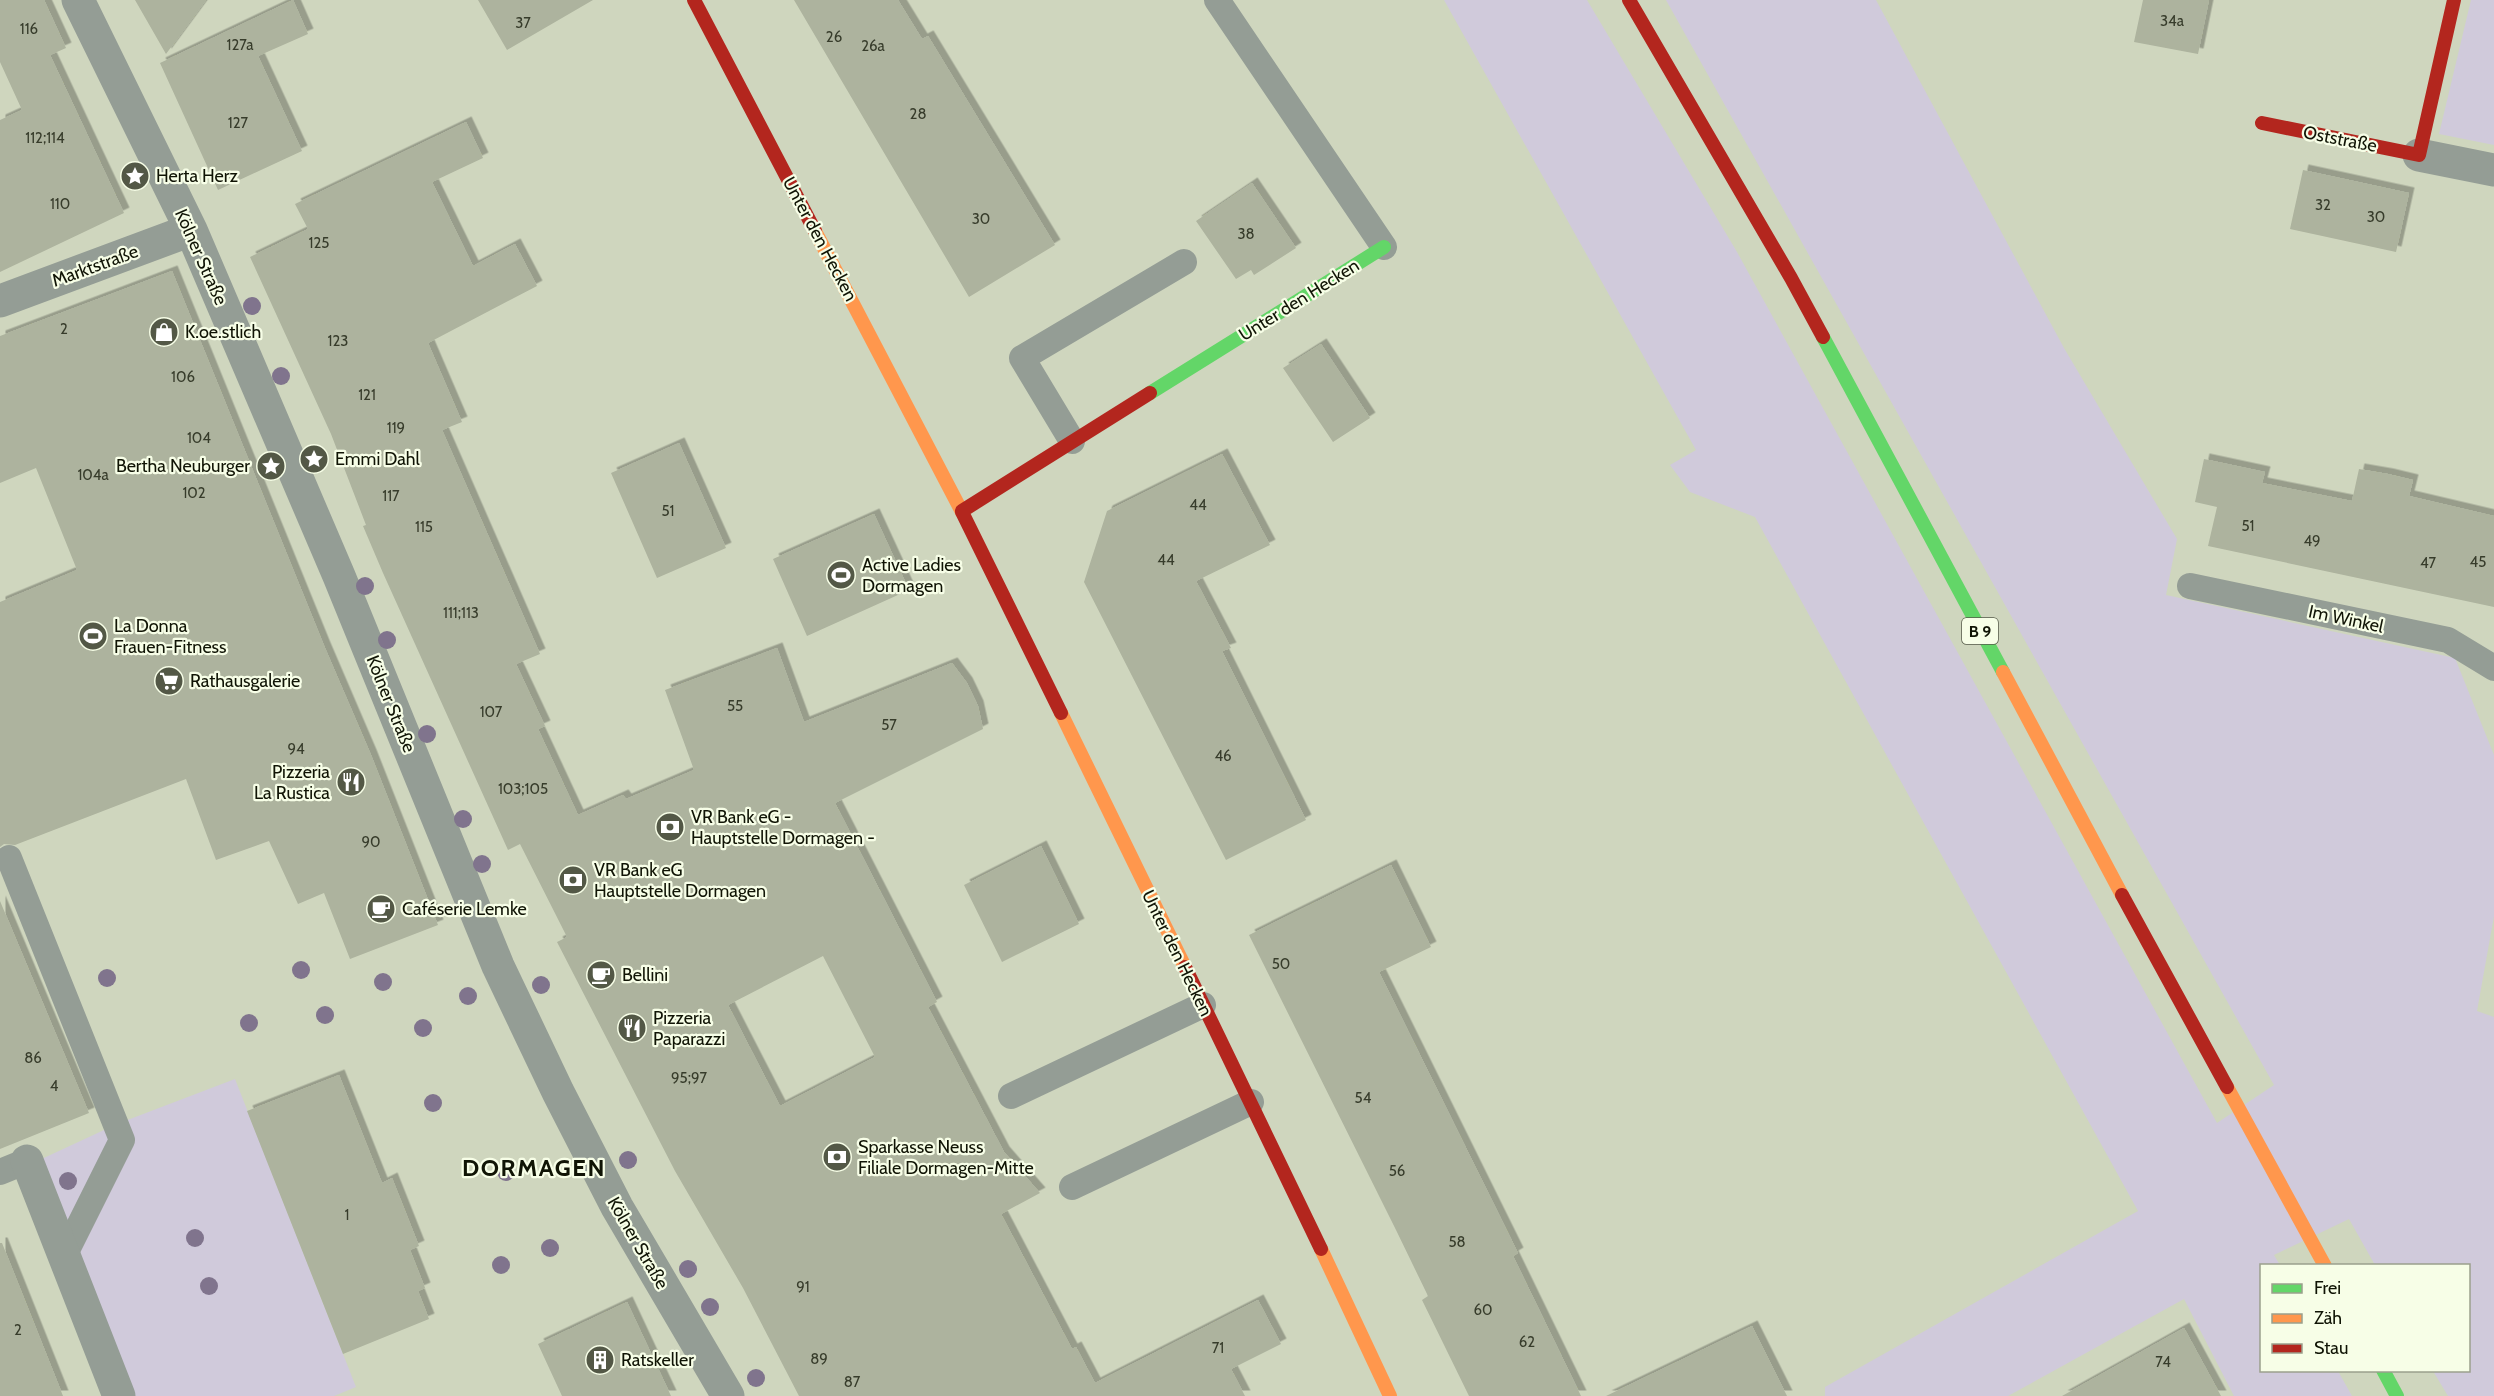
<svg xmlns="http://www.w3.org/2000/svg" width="2494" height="1396" font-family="Cabin,sans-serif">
<defs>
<filter id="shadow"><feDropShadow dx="5.5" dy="-5.5" stdDeviation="0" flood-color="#0004"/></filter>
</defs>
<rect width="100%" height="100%" fill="#cfd6be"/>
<path fill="#d0cadb" d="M 1444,0 L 1587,0 L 1737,252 L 2217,1123 L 2274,1085 L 1666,0 L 1876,0 L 2064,348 L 2177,539 L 2166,595 L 2455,658 L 2494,755 L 2494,916 L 2477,1011 L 2494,1017 L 2494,1396 L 2448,1396 L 2433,1371 L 2468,1370 L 2468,1266 L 2375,1265 L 2349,1219 L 2274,1255 L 2280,1265 L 2262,1266 L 2262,1370 L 2338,1371 L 2352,1396 L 2234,1396 L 2184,1299 L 2008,1396 L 1825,1396 L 1825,1387 L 2138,1211 L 1755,517 L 1690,492 L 1670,465 L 1696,450 Z
M 2471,0 L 2494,0 L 2494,145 L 2439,134 Z
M 235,1079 L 356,1387 L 334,1396 L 123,1396 L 33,1163 L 117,1124 Z"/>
<path fill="#adb39e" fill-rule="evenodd" filter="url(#shadow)" d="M 0,0 L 44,0 L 66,48 L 50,55 L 124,213 L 0,272 L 0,120 L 22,110 L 0,62 Z
M 135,0 L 206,0 L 166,54 Z
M 293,0 L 308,34 L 258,56 L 302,151 L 218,190 L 160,63 Z
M 478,0 L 593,0 L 507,50 Z
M 794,0 L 898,0 L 922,39 L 928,36 L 1055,245 L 969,297 Z
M 2143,0 L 2209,0 L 2198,54 L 2134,42 Z
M 466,122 L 483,158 L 432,182 L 473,266 L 515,244 L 537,286 L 428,343 L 462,422 L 442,430 L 540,654 L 516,664 L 545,726 L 538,729 L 578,815 L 623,795 L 626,799 L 694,770 L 665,690 L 777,648 L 804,722 L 952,663 L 967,683 L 978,706 L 983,729 L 835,803 L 937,1002 L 928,1007 L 1004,1152 L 1040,1193 L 1001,1214 L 1072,1349 L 1076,1347 L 1095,1383 L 1258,1300 L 1281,1344 L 1231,1369 L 1245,1396 L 799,1396 L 743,1288 L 675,1171 L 557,942 L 567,937 L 520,844 L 508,850 L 383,573 L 363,526 L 366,525 L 331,434 L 250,257 L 308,229 L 295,204 ZM 823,956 L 875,1057 L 780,1106 L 728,1005 Z
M 2303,170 L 2409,193 L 2396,252 L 2290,229 Z
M 1252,183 L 1296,248 L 1254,275 L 1251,270 L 1236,279 L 1196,221 Z
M 172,271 L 325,648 L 371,755 L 438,925 L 350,959 L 324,893 L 298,904 L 269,841 L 216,860 L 186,779 L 15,845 L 4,844 L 0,847 L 0,602 L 77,570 L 36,468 L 0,483 L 0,336 Z
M 1321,344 L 1370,418 L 1333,442 L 1283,368 Z
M 679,443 L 726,548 L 657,578 L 611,473 Z
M 1222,454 L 1270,545 L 1196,581 L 1231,648 L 1222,651 L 1306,820 L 1226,860 L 1084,582 L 1107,511 Z
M 2204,459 L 2265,472 L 2262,483 L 2352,501 L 2359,469 L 2388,474 L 2413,480 L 2409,496 L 2494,516 L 2494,607 L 2208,546 L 2217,507 L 2195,502 Z
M 874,514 L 909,590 L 807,636 L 773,559 Z
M 1041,846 L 1079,924 L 1002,962 L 964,885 Z
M 1391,865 L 1431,947 L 1379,972 L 1518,1253 L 1513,1256 L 1581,1396 L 1469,1396 L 1422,1300 L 1428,1296 L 1396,1230 L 1249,935 Z
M 0,901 L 89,1113 L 0,1149 Z
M 339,1075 L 382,1183 L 392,1178 L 419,1246 L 410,1250 L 425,1288 L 418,1291 L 429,1319 L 343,1354 L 247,1111 Z
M 0,1243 L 2,1243 L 63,1396 L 0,1396 Z
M 627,1302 L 671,1396 L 562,1396 L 538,1344 Z
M 1752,1326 L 1787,1396 L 1606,1396 L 1706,1348 Z
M 2184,1328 L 2221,1396 L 2062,1396 Z"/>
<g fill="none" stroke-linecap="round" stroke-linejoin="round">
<path stroke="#949d95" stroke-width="26" d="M 1217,0 L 1384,247
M 1072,441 L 1022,358 L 1184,262
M 2190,586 L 2448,640 L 2494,668
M 9,858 L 122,1140 L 64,1256
M 1011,1096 L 1203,1005
M 0,1172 L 27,1161
M 1072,1187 L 1251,1102"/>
<path stroke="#949d95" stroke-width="33" d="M 78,0 L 191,230 L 339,576 L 498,966 L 558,1092 L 617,1207 L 728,1396
M 2419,155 L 2494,170
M 0,301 L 191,230
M 27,1161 L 119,1396"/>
<path stroke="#63d668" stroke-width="14" d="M 1823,337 L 2003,672
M 1150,393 L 1384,247
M 2383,1370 L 2397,1396"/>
<path stroke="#ff974d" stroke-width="14" d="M 815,231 L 962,512
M 2003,672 L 2122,895
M 1061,713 L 1185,967
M 2227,1087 L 2325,1266
M 1321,1249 L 1390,1396"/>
<path stroke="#b3261e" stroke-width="14" d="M 694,0 L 815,231
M 1629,0 L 1791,278 L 1823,337
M 2262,123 L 2419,155 L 2454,0
M 962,511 L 1150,393
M 962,512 L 1061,713
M 2122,895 L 2227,1087
M 1185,967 L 1321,1249"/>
</g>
<g fill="#80748d">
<circle cx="252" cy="306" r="9"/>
<circle cx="281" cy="376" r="9"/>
<circle cx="365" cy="586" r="9"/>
<circle cx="387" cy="640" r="9"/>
<circle cx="427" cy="734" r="9"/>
<circle cx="463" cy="819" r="9"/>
<circle cx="482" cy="864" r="9"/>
<circle cx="301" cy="970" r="9"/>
<circle cx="107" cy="978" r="9"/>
<circle cx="383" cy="982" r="9"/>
<circle cx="541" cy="985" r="9"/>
<circle cx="468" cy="996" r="9"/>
<circle cx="325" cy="1015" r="9"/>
<circle cx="249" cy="1023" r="9"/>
<circle cx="423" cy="1028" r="9"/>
<circle cx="433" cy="1103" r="9"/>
<circle cx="628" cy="1160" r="9"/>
<circle cx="506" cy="1172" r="9"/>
<circle cx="68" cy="1181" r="9"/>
<circle cx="195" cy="1238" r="9"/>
<circle cx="550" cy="1248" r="9"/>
<circle cx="501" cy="1265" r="9"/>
<circle cx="688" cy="1269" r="9"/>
<circle cx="209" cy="1286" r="9"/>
<circle cx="710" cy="1307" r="9"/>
<circle cx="756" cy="1378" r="9"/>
</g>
<defs>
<g id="sight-disc" transform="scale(1.5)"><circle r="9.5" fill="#535846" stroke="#f7fee7"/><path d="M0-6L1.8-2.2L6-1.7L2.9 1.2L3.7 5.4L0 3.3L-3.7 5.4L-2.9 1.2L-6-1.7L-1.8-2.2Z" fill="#fff"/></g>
<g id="shop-disc" transform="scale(1.5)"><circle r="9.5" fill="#535846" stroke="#f7fee7"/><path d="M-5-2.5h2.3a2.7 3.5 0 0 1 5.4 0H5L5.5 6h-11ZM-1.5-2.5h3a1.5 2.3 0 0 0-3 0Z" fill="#fff"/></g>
<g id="stadium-disc" transform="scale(1.5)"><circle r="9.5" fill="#535846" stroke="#f7fee7"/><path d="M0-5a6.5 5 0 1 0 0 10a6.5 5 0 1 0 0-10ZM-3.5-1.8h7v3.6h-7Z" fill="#fff"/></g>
<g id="supermarket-disc" transform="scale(1.5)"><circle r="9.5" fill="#535846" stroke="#f7fee7"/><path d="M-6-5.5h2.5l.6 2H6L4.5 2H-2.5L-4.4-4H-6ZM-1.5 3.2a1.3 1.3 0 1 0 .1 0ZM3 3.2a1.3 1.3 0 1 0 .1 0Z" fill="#fff"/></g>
<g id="restaurant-disc" transform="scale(1.5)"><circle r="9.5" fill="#535846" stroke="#f7fee7"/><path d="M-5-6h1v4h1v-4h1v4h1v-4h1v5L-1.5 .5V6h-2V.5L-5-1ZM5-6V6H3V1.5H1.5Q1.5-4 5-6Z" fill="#fff"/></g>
<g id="bank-disc" transform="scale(1.5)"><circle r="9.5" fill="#535846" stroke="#f7fee7"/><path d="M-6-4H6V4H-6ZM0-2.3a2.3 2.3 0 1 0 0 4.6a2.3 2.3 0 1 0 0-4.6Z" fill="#fff"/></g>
<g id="cafe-disc" transform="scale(1.5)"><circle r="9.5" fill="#535846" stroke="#f7fee7"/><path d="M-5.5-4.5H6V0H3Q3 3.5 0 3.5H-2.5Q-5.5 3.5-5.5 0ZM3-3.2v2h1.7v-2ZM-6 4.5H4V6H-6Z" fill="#fff"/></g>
<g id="building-disc" transform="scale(1.5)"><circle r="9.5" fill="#535846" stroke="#f7fee7"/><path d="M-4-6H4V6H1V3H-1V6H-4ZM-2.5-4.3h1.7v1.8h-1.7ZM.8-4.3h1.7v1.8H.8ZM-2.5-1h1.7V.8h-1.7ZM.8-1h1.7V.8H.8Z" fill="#fff"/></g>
</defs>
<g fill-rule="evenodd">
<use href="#sight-disc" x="135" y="176"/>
<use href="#shop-disc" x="164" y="332"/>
<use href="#sight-disc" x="314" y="459"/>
<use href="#sight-disc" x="271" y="466"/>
<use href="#stadium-disc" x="841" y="575"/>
<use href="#stadium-disc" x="93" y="636"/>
<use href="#supermarket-disc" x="169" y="681"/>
<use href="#restaurant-disc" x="351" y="782"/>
<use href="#bank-disc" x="670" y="827"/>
<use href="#bank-disc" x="573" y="880"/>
<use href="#cafe-disc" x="381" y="909"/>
<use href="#cafe-disc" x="601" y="975"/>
<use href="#restaurant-disc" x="632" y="1028"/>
<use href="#bank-disc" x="837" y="1157"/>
<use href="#building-disc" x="600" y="1360"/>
</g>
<g text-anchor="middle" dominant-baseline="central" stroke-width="4.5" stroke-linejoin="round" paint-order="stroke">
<g font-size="15" fill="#373c2b">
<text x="2172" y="21">34a</text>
<text x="523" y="23">37</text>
<text x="29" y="29">116</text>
<text x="834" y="37">26</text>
<text x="240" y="45">127a</text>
<text x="873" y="46">26a</text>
<text x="918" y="114">28</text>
<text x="238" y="123">127</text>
<text x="45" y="138">112;114</text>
<text x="60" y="204">110</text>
<text x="2323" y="205">32</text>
<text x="2376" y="217">30</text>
<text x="981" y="219">30</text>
<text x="1246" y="234">38</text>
<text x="319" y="243">125</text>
<text x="64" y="329">2</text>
<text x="338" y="341">123</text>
<text x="183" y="377">106</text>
<text x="367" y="395">121</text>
<text x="396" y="428">119</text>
<text x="199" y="438">104</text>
<text x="93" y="475">104a</text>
<text x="194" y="493">102</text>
<text x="391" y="496">117</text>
<text x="1198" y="505">44</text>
<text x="668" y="511">51</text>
<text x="2248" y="526">51</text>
<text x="424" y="527">115</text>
<text x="2312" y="541">49</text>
<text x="1166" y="560">44</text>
<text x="2478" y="562">45</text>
<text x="2428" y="563">47</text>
<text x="461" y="613">111;113</text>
<text x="735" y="706">55</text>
<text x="491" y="712">107</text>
<text x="889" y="725">57</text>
<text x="296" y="749">94</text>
<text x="1223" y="756">46</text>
<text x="523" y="789">103;105</text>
<text x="371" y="842">90</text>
<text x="1281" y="964">50</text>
<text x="33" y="1058">86</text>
<text x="689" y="1078">95;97</text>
<text x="54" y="1086">4</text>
<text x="1363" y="1098">54</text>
<text x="1397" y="1171">56</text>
<text x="347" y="1215">1</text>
<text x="1457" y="1242">58</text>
<text x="803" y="1287">91</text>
<text x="1483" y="1310">60</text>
<text x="18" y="1330">2</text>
<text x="1527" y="1342">62</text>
<text x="1218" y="1348">71</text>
<text x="819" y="1359">89</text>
<text x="2163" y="1362">74</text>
<text x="852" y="1382">87</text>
</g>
<rect fill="#f7fee7" stroke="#555a49" stroke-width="1.5" x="1962" y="618" width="36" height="26" rx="4.5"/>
<g font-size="16" font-weight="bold" fill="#101405">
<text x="1980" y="631">B 9</text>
</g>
<g font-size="18" fill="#101405" stroke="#f7fee7">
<text transform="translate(2340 139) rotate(11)">Oststraße</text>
<text transform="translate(820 239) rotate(62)">Unter den Hecken</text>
<text transform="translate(201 257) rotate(66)">Kölner Straße</text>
<text transform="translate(95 266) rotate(-20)">Marktstraße</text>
<text transform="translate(1299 300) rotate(-32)">Unter den Hecken</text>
<text transform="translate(2346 619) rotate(12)">Im Winkel</text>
<text transform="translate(391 704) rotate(68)">Kölner Straße</text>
<text transform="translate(1177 953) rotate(64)">Unter den Hecken</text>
<text transform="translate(638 1243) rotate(60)">Kölner Straße</text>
</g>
<g font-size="18" fill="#101405" stroke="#f7fee7" text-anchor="start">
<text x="156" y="176">Herta Herz</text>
<text x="185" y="332">K.oe.stlich</text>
<text x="335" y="459">Emmi Dahl</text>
<text x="250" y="466" text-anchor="end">Bertha Neuburger</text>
<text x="862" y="565">Active Ladies<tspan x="862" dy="21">Dormagen</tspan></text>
<text x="114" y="626">La Donna<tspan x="114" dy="21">Frauen-Fitness</tspan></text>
<text x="190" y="681">Rathausgalerie</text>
<text x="330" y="772" text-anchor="end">Pizzeria<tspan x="330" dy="21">La Rustica</tspan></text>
<text x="691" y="817">VR Bank eG -<tspan x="691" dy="21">Hauptstelle Dormagen -</tspan></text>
<text x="594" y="870">VR Bank eG<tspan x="594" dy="21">Hauptstelle Dormagen</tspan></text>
<text x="402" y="909">Caféserie Lemke</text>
<text x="622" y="975">Bellini</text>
<text x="653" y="1018">Pizzeria<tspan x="653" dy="21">Paparazzi</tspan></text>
<text x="858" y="1147">Sparkasse Neuss<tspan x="858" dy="21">Filiale Dormagen-Mitte</tspan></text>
<text x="621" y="1360">Ratskeller</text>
</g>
<g font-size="24" font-weight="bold" letter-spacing="1.5" fill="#101405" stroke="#f7fee7">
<text x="534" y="1167">DORMAGEN</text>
</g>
</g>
<rect x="2260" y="1264" width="210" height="108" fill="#f7fee7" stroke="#9ba08d" stroke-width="1.5"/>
<rect x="2272" y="1284" width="30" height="9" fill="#63d668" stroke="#9ba08d" stroke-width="1.5"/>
<text x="2314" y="1294" font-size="18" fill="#101405">Frei</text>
<rect x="2272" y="1314" width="30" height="9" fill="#ff974d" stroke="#9ba08d" stroke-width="1.5"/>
<text x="2314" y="1324" font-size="18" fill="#101405">Zäh</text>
<rect x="2272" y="1344" width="30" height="9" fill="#b3261e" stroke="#9ba08d" stroke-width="1.5"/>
<text x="2314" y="1354" font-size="18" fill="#101405">Stau</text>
</svg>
